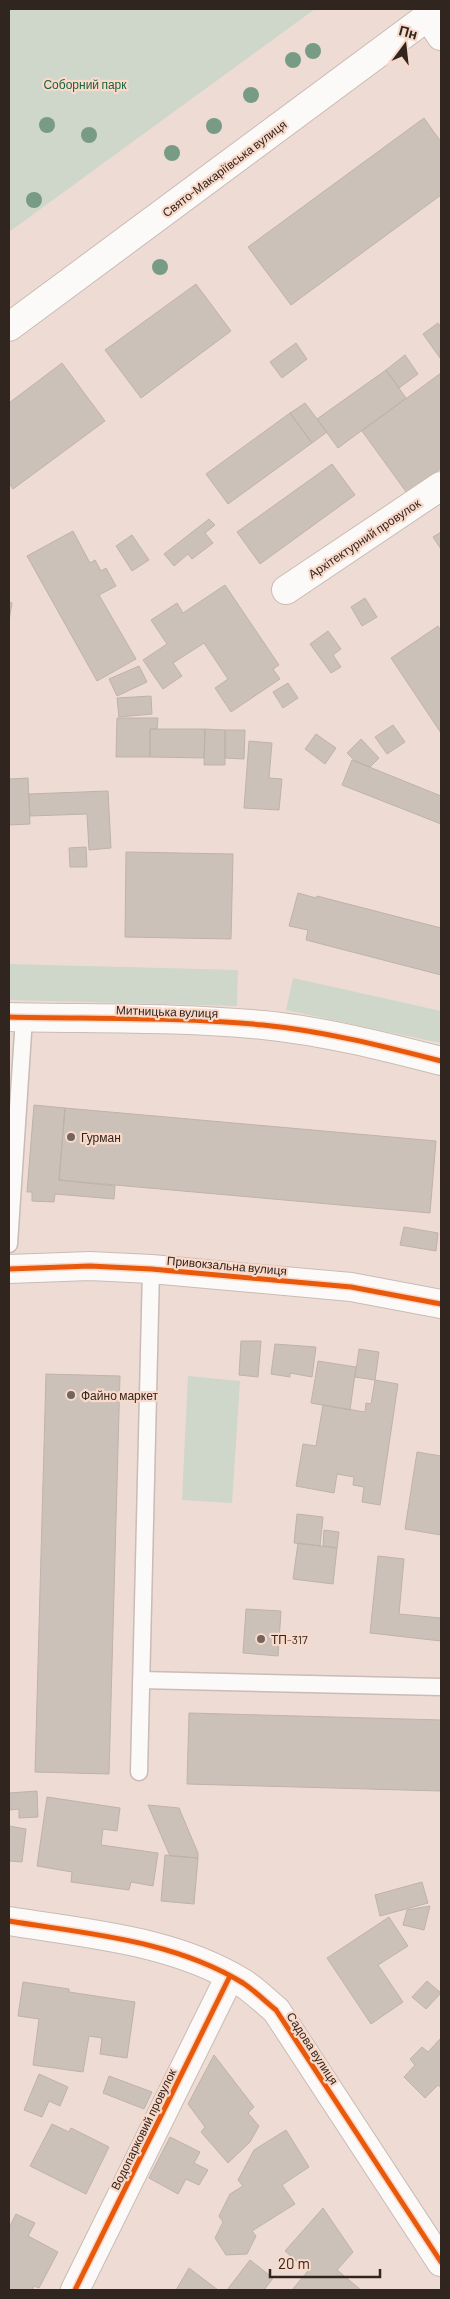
<svg xmlns="http://www.w3.org/2000/svg" width="450" height="2299" font-family="Barlow,sans-serif">
<rect width="100%" height="100%" fill="#eedcd4"/>
<path fill="#cfd6ca" d="M 9,9 L 315,9 L 9,232 Z
M 9,964 L 238,970 L 237,1006 L 9,1000 Z
M 293,978 L 441,1011 L 441,1043 L 286,1010 Z
M 188,1376 L 240,1381 L 232,1503 L 182,1500 Z"/>
<path fill="#ccc1b8" stroke="#beb2aa" d="M 424,118 L 441,142 L 441,195 L 291,305 L 248,247 Z
M 196,284 L 231,331 L 141,398 L 105,350 Z
M 438,323 L 441,328 L 440,358 L 423,334 Z
M 296,343 L 307,359 L 282,378 L 270,362 Z
M 405,355 L 418,374 L 399,388 L 386,370 Z
M 62,363 L 105,421 L 13,489 L 9,483 L 9,403 Z
M 386,370 L 406,398 L 338,448 L 317,419 Z
M 441,373 L 441,468 L 407,493 L 362,431 Z
M 305,403 L 327,432 L 312,443 L 290,413 Z
M 290,413 L 312,443 L 228,504 L 206,474 Z
M 332,464 L 355,495 L 260,564 L 237,532 Z
M 209,519 L 215,525 L 205,533 L 213,543 L 192,559 L 188,554 L 174,566 L 164,554 Z
M 73,531 L 90,563 L 95,560 L 101,571 L 106,568 L 116,586 L 99,595 L 136,659 L 97,681 L 27,556 Z
M 441,532 L 441,549 L 433,537 Z
M 132,535 L 149,560 L 132,571 L 116,546 Z
M 225,585 L 279,665 L 273,669 L 280,679 L 231,712 L 215,688 L 228,679 L 204,643 L 173,663 L 182,676 L 163,689 L 143,660 L 167,644 L 151,620 L 177,603 L 183,613 Z
M 365,598 L 377,617 L 362,626 L 351,607 Z
M 9,602 L 12,603 L 9,621 Z
M 438,626 L 441,631 L 441,733 L 391,658 Z
M 328,631 L 341,649 L 333,655 L 341,667 L 331,673 L 310,644 Z
M 139,666 L 147,682 L 117,696 L 109,679 Z
M 288,683 L 298,698 L 283,708 L 273,692 Z
M 151,696 L 152,714 L 119,717 L 117,698 Z
M 117,718 L 158,718 L 157,729 L 150,729 L 150,757 L 116,757 Z
M 393,725 L 405,742 L 387,754 L 375,737 Z
M 150,729 L 205,729 L 204,758 L 150,757 Z
M 205,729 L 225,730 L 225,765 L 204,765 Z
M 225,730 L 245,730 L 244,759 L 225,758 Z
M 316,734 L 336,748 L 325,764 L 305,749 Z
M 361,739 L 379,758 L 370,767 L 355,761 L 347,753 Z
M 249,741 L 272,743 L 269,778 L 282,779 L 279,810 L 244,808 Z
M 352,760 L 441,796 L 441,824 L 342,785 Z
M 28,778 L 30,824 L 9,825 L 9,779 Z
M 108,791 L 111,848 L 89,850 L 87,814 L 30,816 L 29,794 Z
M 86,847 L 87,867 L 70,867 L 69,848 Z
M 126,852 L 233,854 L 231,939 L 125,937 Z
M 298,893 L 316,898 L 317,896 L 441,928 L 441,975 L 306,940 L 308,930 L 289,926 Z
M 34,1105 L 65,1108 L 59,1180 L 115,1186 L 114,1199 L 55,1194 L 54,1202 L 32,1201 L 32,1192 L 27,1192 Z
M 65,1108 L 436,1141 L 430,1213 L 59,1180 Z
M 404,1227 L 438,1233 L 436,1251 L 400,1245 Z
M 241,1341 L 261,1341 L 258,1377 L 239,1375 Z
M 275,1344 L 316,1347 L 312,1377 L 290,1373 L 290,1377 L 271,1374 Z
M 359,1349 L 379,1352 L 375,1380 L 355,1377 Z
M 318,1361 L 356,1367 L 350,1410 L 311,1403 Z
M 46,1374 L 120,1376 L 109,1774 L 35,1772 Z
M 375,1380 L 398,1384 L 380,1505 L 362,1502 L 364,1487 L 353,1485 L 354,1477 L 337,1474 L 334,1493 L 296,1486 L 303,1444 L 316,1446 L 323,1405 L 365,1412 L 366,1403 L 371,1404 Z
M 417,1452 L 441,1456 L 441,1535 L 405,1529 Z
M 297,1514 L 323,1517 L 320,1546 L 294,1543 Z
M 324,1530 L 339,1532 L 337,1548 L 323,1546 Z
M 298,1543 L 337,1548 L 333,1584 L 293,1579 Z
M 378,1556 L 404,1559 L 399,1614 L 441,1618 L 441,1641 L 370,1633 Z
M 246,1609 L 281,1611 L 278,1656 L 243,1653 Z
M 189,1713 L 441,1720 L 441,1791 L 187,1784 Z
M 37,1791 L 38,1817 L 19,1818 L 19,1809 L 10,1810 L 9,1793 Z
M 47,1797 L 120,1808 L 117,1831 L 103,1829 L 101,1845 L 158,1853 L 153,1886 L 131,1882 L 129,1890 L 71,1882 L 72,1872 L 37,1866 Z
M 148,1805 L 179,1808 L 198,1853 L 198,1858 L 170,1856 Z
M 9,1818 L 9,1826 L 26,1829 L 22,1862 L 9,1861 Z
M 165,1855 L 198,1858 L 194,1904 L 161,1901 Z
M 422,1882 L 428,1903 L 380,1916 L 375,1895 Z
M 430,1906 L 424,1930 L 403,1925 L 407,1910 Z
M 389,1917 L 408,1946 L 378,1965 L 403,2002 L 371,2024 L 327,1958 Z
M 427,1981 L 441,1993 L 426,2009 L 412,1997 Z
M 23,1982 L 69,1989 L 69,1992 L 135,2002 L 127,2058 L 100,2054 L 102,2038 L 89,2036 L 83,2072 L 33,2065 L 39,2019 L 18,2016 Z
M 441,2038 L 441,2088 L 438,2085 L 425,2098 L 404,2077 L 415,2065 L 410,2059 L 422,2047 L 428,2052 Z
M 214,2055 L 254,2107 L 248,2113 L 259,2126 L 250,2142 L 228,2163 L 201,2132 L 205,2127 L 188,2104 Z
M 39,2074 L 68,2087 L 60,2106 L 49,2101 L 42,2117 L 24,2110 Z
M 109,2076 L 152,2092 L 144,2109 L 103,2093 Z
M 52,2124 L 69,2132 L 71,2128 L 109,2147 L 86,2194 L 30,2166 Z
M 286,2130 L 309,2167 L 282,2185 L 295,2204 L 252,2231 L 256,2236 L 247,2254 L 226,2255 L 215,2238 L 223,2222 L 219,2216 L 230,2194 L 243,2186 L 238,2180 L 254,2150 Z
M 170,2137 L 200,2152 L 194,2163 L 208,2170 L 199,2185 L 186,2179 L 178,2194 L 149,2178 Z
M 323,2208 L 353,2252 L 337,2270 L 361,2290 L 292,2290 L 308,2271 L 285,2251 Z
M 16,2214 L 35,2223 L 28,2236 L 58,2252 L 39,2288 L 34,2286 L 32,2290 L 9,2290 L 9,2228 Z
M 250,2260 L 273,2278 L 264,2290 L 227,2290 Z
M 189,2268 L 218,2290 L 176,2290 Z"/>
<g fill="none" stroke-linecap="round" stroke-linejoin="round">
<g stroke="#c9bbb5" stroke-width="19">
<path id="service" d="M 9,1244 L 24,1018
M 141,1680 L 441,1687
M 139,1772 L 151,1269"/>
</g>
<g stroke="#c9bbb5" stroke-width="30">
<path id="minor" d="M 428,16 L 441,36
M 286,590 L 441,486
M 9,1017 C 93,1019 179,1017 263,1025 C 323,1031 383,1046 441,1061
M 9,1269 L 90,1266 L 151,1269 L 351,1287 L 441,1304
M 9,1921 C 88,1934 173,1940 243,1983 C 255,1991 265,2001 276,2010 L 441,2262
M 75,2290 L 230,1976"/>
</g>
<g stroke="#c9bbb5" stroke-width="30">
<path id="secondary" d="M 9,327 L 438,9"/>
</g>
<use href="#service" stroke="#fcfaf9" stroke-width="16"/>
<use href="#minor" stroke="#fcfaf9" stroke-width="28"/>
<use href="#secondary" stroke="#fcfaf9" stroke-width="28"/>
<g stroke="#f9d9c9" stroke-width="8">
<path id="cycleway" d="M 9,1017 C 93,1019 179,1017 263,1025 C 323,1031 383,1046 441,1061
M 9,1269 L 90,1266 L 151,1269 L 351,1287 L 441,1304
M 9,1921 C 88,1934 173,1940 243,1983 C 255,1991 265,2001 276,2010 L 441,2262
M 75,2290 L 230,1976"/>
</g>
<use href="#cycleway" stroke="#e8590c" stroke-width="5"/>
</g>
<g fill="#779b84">
<circle cx="313" cy="51" r="8"/>
<circle cx="293" cy="60" r="8"/>
<circle cx="251" cy="95" r="8"/>
<circle cx="47" cy="125" r="8"/>
<circle cx="214" cy="126" r="8"/>
<circle cx="89" cy="135" r="8"/>
<circle cx="172" cy="153" r="8"/>
<circle cx="34" cy="200" r="8"/>
<circle cx="160" cy="267" r="8"/>
</g>
<g fill="#73655e" stroke="#f9d9c9" stroke-width="2">
<circle cx="71" cy="1137" r="5"/>
<circle cx="71" cy="1395" r="5"/>
<circle cx="261" cy="1639" r="5"/>
</g>
<g text-anchor="middle" dominant-baseline="central" stroke-width="4.5" stroke-linejoin="round" paint-order="stroke">
<g font-size="12" fill="#166542" stroke="#f9d9c9">
<text x="85" y="84">Соборний парк</text>
</g>
<g font-size="12" fill="#31251f" stroke="#f9d9c9">
<text transform="translate(224 168) rotate(-37)">Свято-Макаріївська вулиця</text>
<text transform="translate(364 538) rotate(-34)">Архітектурний провулок</text>
<text transform="translate(167 1011) rotate(2)">Митницька вулиця</text>
<text transform="translate(227 1265) rotate(5)">Привокзальна вулиця</text>
<text transform="translate(313 2048) rotate(57)">Садова вулиця</text>
<text transform="translate(143 2129) rotate(-64)">Водопарковий провулок</text>
</g>
<g font-size="12" fill="#31251f" stroke="#f9d9c9" text-anchor="start">
<text x="81" y="1137">Гурман</text>
<text x="81" y="1395">Файно маркет</text>
<text x="271" y="1639">ТП-317</text>
</g>
</g>
<rect width="450" height="2299" fill="none" stroke="#31251f" stroke-width="20"/>
<g transform="translate(405 45) rotate(15)" stroke="#f9d9c9" stroke-width="4" paint-order="stroke">
<path d="M0-4L9 19L0 12L-9 19Z" fill="#31251f"/>
<text y="-8" font-size="14" font-weight="bold" text-anchor="middle" fill="#31251f">Пн</text>
</g>
<path d="M270 2269v8h110v-8" fill="none" stroke="#31251f" stroke-width="2.5"/>
<text x="278" y="2269" font-size="15" fill="#31251f" stroke="#f9d9c9" stroke-width="4" paint-order="stroke">20 m</text>
</svg>
